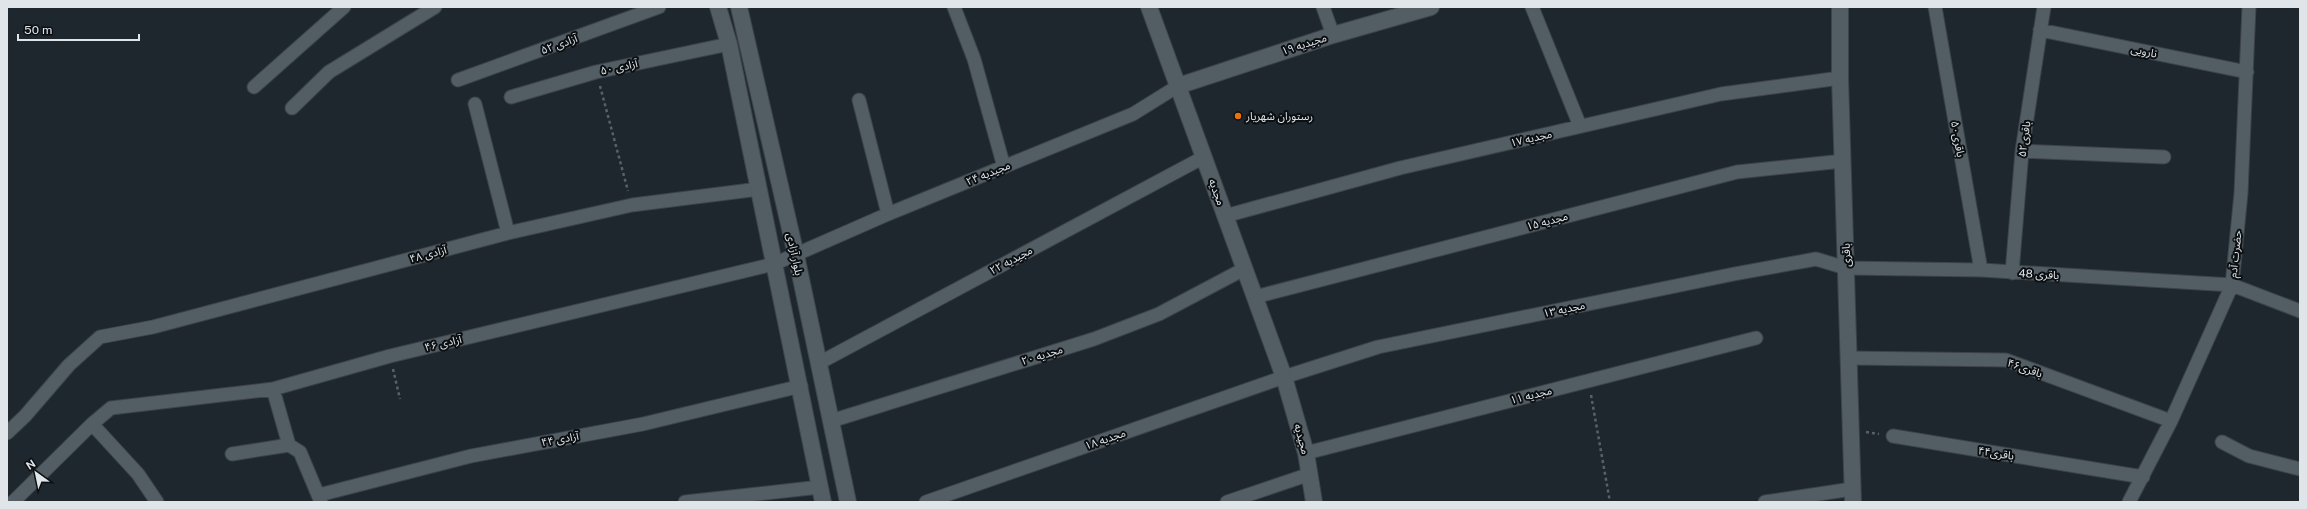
<svg xmlns="http://www.w3.org/2000/svg" width="2307" height="509" font-family="'Public Sans','Noto Sans Arabic',sans-serif">
<rect width="100%" height="100%" fill="#1e272e"/>
<g fill="none" stroke-linecap="round" stroke-linejoin="round">
<g stroke="#3c4349" stroke-width="15">
<path id="minor" d="M 954,7 L 974,59 L 1004,167
M 1323,7 L 1333,35
M 1532,7 L 1580,126
M 1935,7 L 1981,270
M 2040,30 L 2247,72
M 458,80 L 659,7
M 254,87 L 344,7
M 511,97 L 596,72 L 729,44
M 859,100 L 888,214
M 475,104 L 508,233
M 292,108 L 329,72 L 435,7
M 2022,151 L 2164,157
M 1225,216 L 1400,168 L 1721,94 L 1840,78
M 2012,273 L 2022,151 L 2044,7
M 1255,297 L 1737,172 L 1843,161
M 1848,358 L 2006,360 L 2171,421
M 819,363 L 1204,157
M 273,389 L 289,445 L 300,452 L 321,502
M 831,421 L 1094,339 L 1159,314 L 1244,269
M 92,424 L 138,474 L 157,502
M 7,433 L 25,416 L 69,365 L 100,337 L 153,327 L 508,233 L 632,205 L 759,189
M 1893,436 L 2143,477
M 2222,442 L 2249,456 L 2300,469
M 1306,453 L 1756,338
M 232,454 L 289,445
M 319,495 L 471,456 L 643,424 L 801,386
M 13,502 L 92,424 L 111,408 L 273,389 L 390,356 L 774,264 L 888,214 L 1133,114 L 1178,86
M 685,502 L 820,487
M 926,502 L 1284,377 L 1378,347 L 1734,274 L 1816,259 L 1846,268 L 1981,270 L 2232,285 L 2300,311
M 1227,502 L 1310,474
M 1765,502 L 1852,489
M 2129,502 L 2171,421 L 2232,285 L 2241,193 L 2249,7"/>
</g>
<g stroke="#3c4349" stroke-width="18">
<path id="tertiary" d="M 718,7 L 729,44 L 823,502
M 739,7 L 796,255 L 848,502
M 1149,7 L 1284,377 L 1306,453 L 1314,502
M 1840,7 L 1840,78 L 1853,502
M 1178,86 L 1333,35 L 1431,7"/>
</g>
<path stroke="#596167" stroke-width="2.5" stroke-dasharray="3 3" stroke-linecap="butt" d="M 600,86 L 628,191
M 393,369 L 400,399
M 1591,395 L 1610,502
M 1866,432 L 1879,434"/>
<use href="#minor" stroke="#535d64" stroke-width="13"/>
<use href="#tertiary" stroke="#535d64" stroke-width="16"/>
</g>
<circle fill="#e8710a" stroke="#0b0f12" stroke-width="1.5" cx="1238" cy="116" r="4"/>
<g text-anchor="middle" dominant-baseline="central" stroke-width="4" stroke-linejoin="round" paint-order="stroke">
<g font-size="11" fill="#dfe5e9" stroke="#0b0f12">
<text transform="translate(559 44) rotate(-20)">آزادی ۵۲</text>
<text transform="translate(1304 44) rotate(-18)">مجیدیه ۱۹</text>
<text transform="translate(2144 51) rotate(12)">نارویی</text>
<text transform="translate(619 67) rotate(-12)">آزادی ۵۰</text>
<text transform="translate(1531 138) rotate(-13)">مجدیه ۱۷</text>
<text transform="translate(1958 139) rotate(80)">باقری۵۰</text>
<text transform="translate(2024 139) rotate(-82)">باقری۵۲</text>
<text transform="translate(988 173) rotate(-22)">مجیدیه ۲۴</text>
<text transform="translate(1217 192) rotate(70)">مجدیه</text>
<text transform="translate(1547 221) rotate(-15)">مجدیه ۱۵</text>
<text transform="translate(428 254) rotate(-15)">آزادی ۴۸</text>
<text transform="translate(795 254) rotate(78)">بلوار آزادی</text>
<text transform="translate(2235 254) rotate(-84)">حضرت آدم</text>
<text transform="translate(1846 255) rotate(-92)">باقری</text>
<text transform="translate(1011 260) rotate(-28)">مجیدیه ۲۲</text>
<text transform="translate(2039 274) rotate(3)">باقری 48</text>
<text transform="translate(1564 309) rotate(-12)">مجدیه ۱۳</text>
<text transform="translate(443 343) rotate(-13)">آزادی ۴۶</text>
<text transform="translate(1042 355) rotate(-17)">مجدیه ۲۰</text>
<text transform="translate(2025 368) rotate(19)">باقری۴۶</text>
<text transform="translate(1531 395) rotate(-14)">مجدیه ۱۱</text>
<text transform="translate(560 439) rotate(-10)">آزادی ۴۴</text>
<text transform="translate(1105 439) rotate(-19)">مجدیه ۱۸</text>
<text transform="translate(1302 439) rotate(75)">مجیدیه</text>
<text transform="translate(1996 453) rotate(9)">باقری۴۴</text>
</g>
<g font-size="11" fill="#dfe5e9" stroke="#0b0f12" text-anchor="start">
<text x="1246" y="116">رستوران شهریار</text>
</g>
</g>
<rect width="2307" height="509" fill="none" stroke="#dfe5e9" stroke-width="16"/>
<g transform="translate(36 473) rotate(327)" stroke="#0b0f12" stroke-width="3" paint-order="stroke">
<path d="M0-3L7 15L0 10L-7 15Z" fill="#dfe5e9"/>
<text y="-6" font-size="11" font-weight="bold" text-anchor="middle" fill="#dfe5e9">N</text>
</g>
<path d="M18 34v6h121v-6" fill="none" stroke="#dfe5e9" stroke-width="2"/>
<text x="24" y="34" font-size="12" fill="#dfe5e9" stroke="#0b0f12" stroke-width="3" paint-order="stroke">50 m</text>
</svg>
